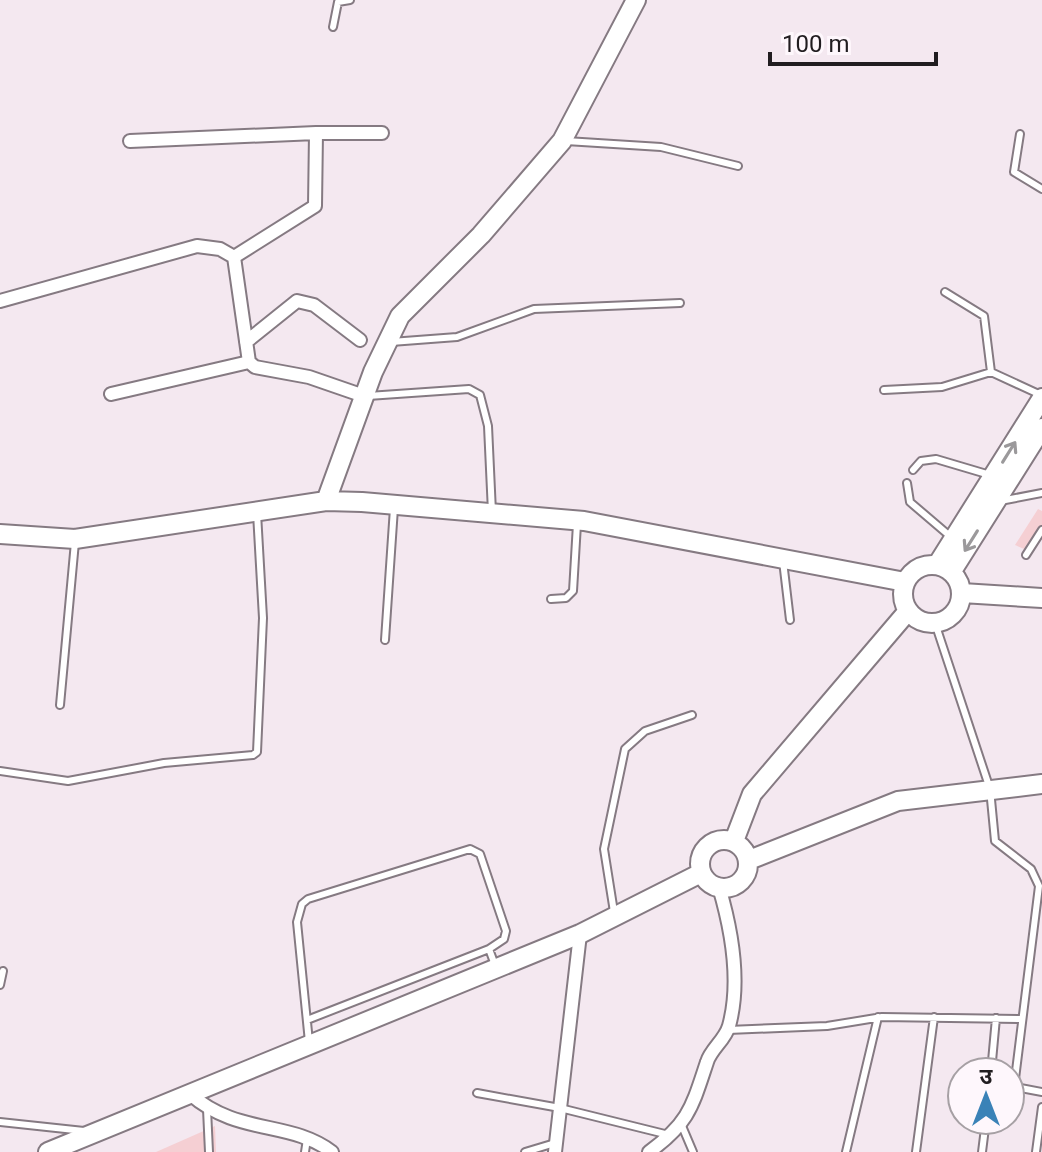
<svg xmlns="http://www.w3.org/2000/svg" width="1042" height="1152" font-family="Roboto,'Noto Sans Devanagari',sans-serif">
<rect width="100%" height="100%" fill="#f4e8f0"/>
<path fill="#f5cfd3" d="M 1038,509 L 1042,511 L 1042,533 L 1031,552 L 1015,545 Z
M 215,1126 L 216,1152 L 156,1152 Z"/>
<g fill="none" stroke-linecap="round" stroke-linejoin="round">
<g stroke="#857a82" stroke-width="10">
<path id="lane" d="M 333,27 L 338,2 L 350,0
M 1020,134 L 1014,172 L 1042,189
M 566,141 L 661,147 L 738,166
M 945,292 L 984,316 L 991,372
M 391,342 L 457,337 L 534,309 L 680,303
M 884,390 L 942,387 L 991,372 L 1041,395
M 368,396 L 469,389 L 480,395 L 488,426 L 492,512
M 913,470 L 921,461 L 936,459 L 990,475
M 907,483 L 910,502 L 951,537
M 1000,501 L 1042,493
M 1026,555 L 1042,530
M 783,561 L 790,620
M 551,599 L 566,598 L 573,591 L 577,524
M 935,623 L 990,789 L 995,841 L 1031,869 L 1039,886 L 1014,1087
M 385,640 L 394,508
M 60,705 L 75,542
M 0,771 L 68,781 L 164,763 L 253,755 L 257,752 L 263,618 L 257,513
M 614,912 L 604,849 L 625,749 L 645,731 L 692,715
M 0,985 L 3,971
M 307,1020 L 489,949
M 728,1030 L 827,1026 L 882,1017 L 1022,1019
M 309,1042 L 297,922 L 302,904 L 308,899 L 470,849 L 480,854 L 506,931 L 504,939 L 489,949 L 495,965
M 991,1072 L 996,1018
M 1010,1086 L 1042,1092
M 477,1093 L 560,1108 L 669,1135
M 207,1109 L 209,1152
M 0,1122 L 84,1131
M 682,1126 L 693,1152
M 305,1152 L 307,1139
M 525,1152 L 555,1143
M 846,1152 L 878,1017
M 916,1152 L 934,1017
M 982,1152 L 986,1120
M 1036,1152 L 1042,1107"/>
</g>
<g stroke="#857a82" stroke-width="16">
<path id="street" d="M 316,133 L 382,133
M 130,141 L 316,133 L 315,206 L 234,257 L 249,362 L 255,367 L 309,377 L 364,396
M 0,301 L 197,246 L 220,249 L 234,257
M 246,342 L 297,301 L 314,305 L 360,340
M 111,394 L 249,362
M 190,1094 C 238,1136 290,1120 332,1152
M 555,1152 L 580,934
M 649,1152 C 689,1123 692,1107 707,1062 C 711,1049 725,1040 729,1026 C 741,982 732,931 719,887"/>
</g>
<g stroke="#857a82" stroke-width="22">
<path id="secondary" d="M 326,501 L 373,372 L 400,316 L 481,235 L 562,141 L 636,0
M 0,534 L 75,539 L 326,501 L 362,502 L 584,521 L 905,582
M903 594a29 29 0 1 1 58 0a29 29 0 1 1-58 0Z
M 937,565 L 1042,398
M 952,571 L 1042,428
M 962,593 L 1042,598
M700 864a24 24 0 1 1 48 0a24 24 0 1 1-48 0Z
M 734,841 L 752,794 L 908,611
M 749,860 L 898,801 L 1042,784
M 48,1152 L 580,934 L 701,873"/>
</g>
<use href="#lane" stroke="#fff" stroke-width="6"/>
<use href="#street" stroke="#fff" stroke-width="12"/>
<use href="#secondary" stroke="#fff" stroke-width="18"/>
</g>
<defs><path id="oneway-shaft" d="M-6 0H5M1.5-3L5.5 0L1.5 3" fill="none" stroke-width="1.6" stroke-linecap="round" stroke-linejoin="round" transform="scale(2)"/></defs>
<g stroke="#9b999b">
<use href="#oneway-shaft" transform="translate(1009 452) rotate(-58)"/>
<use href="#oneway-shaft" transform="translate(971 541) rotate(122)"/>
</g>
<g transform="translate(986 1096)"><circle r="38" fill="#fef7fc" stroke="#a6a0a4" stroke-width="2"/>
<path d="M0-6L14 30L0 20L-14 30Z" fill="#3a82b7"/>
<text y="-12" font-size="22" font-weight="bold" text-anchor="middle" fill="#211d20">उ</text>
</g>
<path d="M770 52v12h166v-12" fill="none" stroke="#211d20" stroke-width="4"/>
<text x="782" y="52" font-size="24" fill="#211d20" stroke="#fef7fc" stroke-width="6" paint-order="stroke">100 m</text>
</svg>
